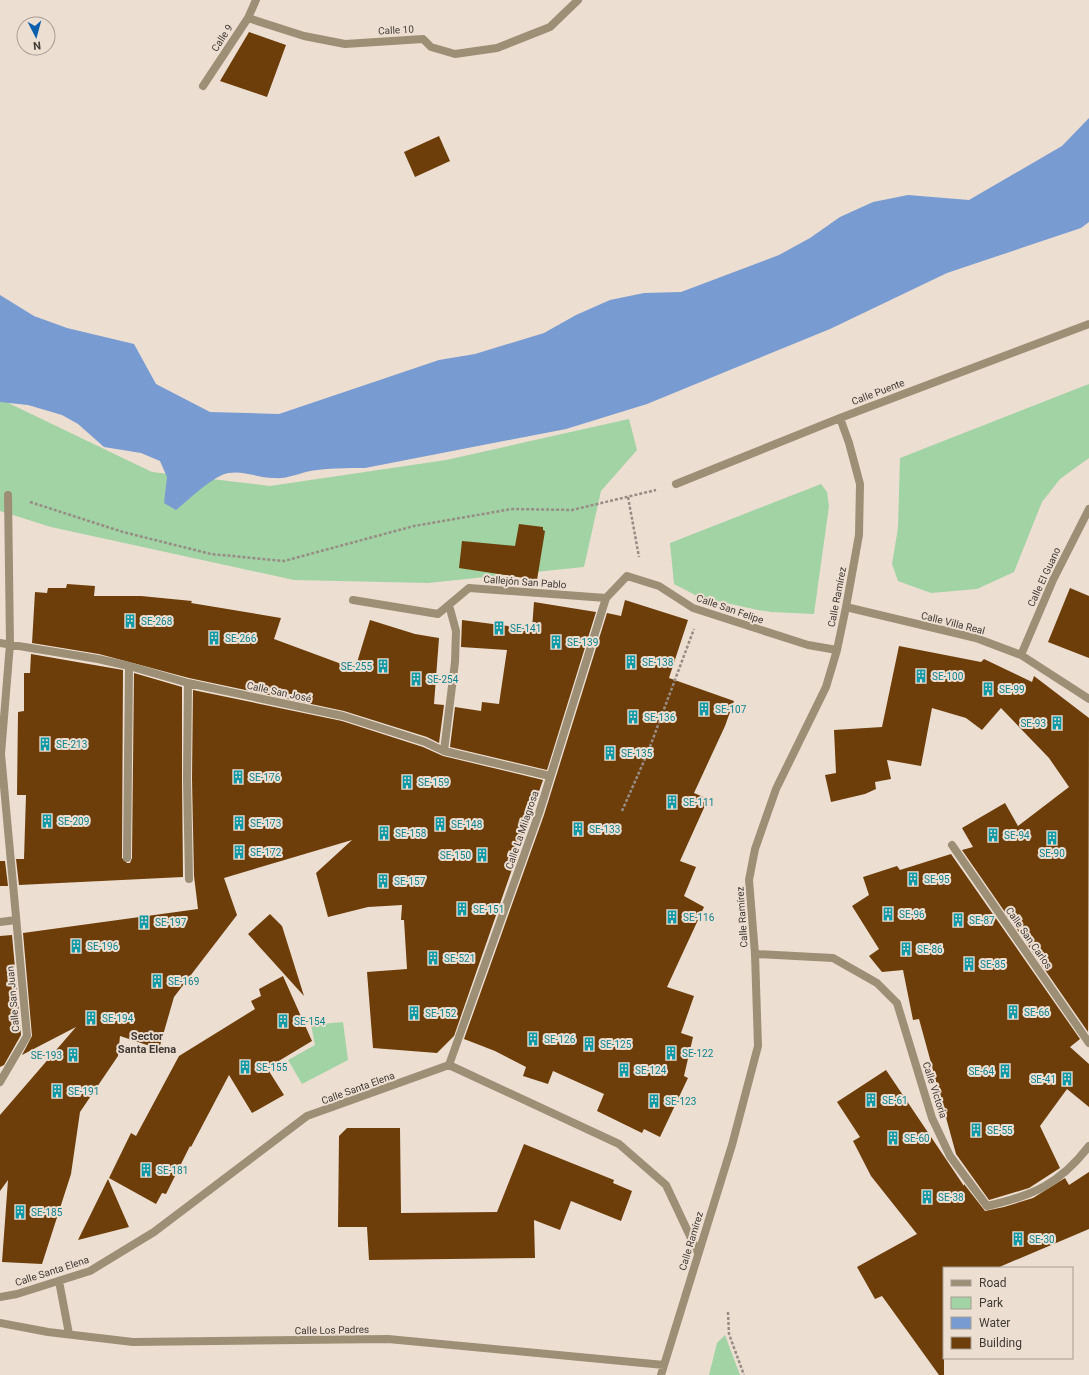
<svg xmlns="http://www.w3.org/2000/svg" width="1089" height="1375" font-family="Roboto,sans-serif">
<rect width="100%" height="100%" fill="#edded2"/>
<path fill="#a1d3a4" d="M 1089,384 L 1089,458 L 1060,479 L 1042,502 L 1014,572 L 977,589 L 931,593 L 898,581 L 892,564 L 898,528 L 900,458 Z
M 0,399 L 152,472 L 270,486 L 446,460 L 629,419 L 637,450 L 601,491 L 584,567 L 428,583 L 294,580 L 51,527 L 0,511 Z
M 821,484 L 827,492 L 829,506 L 814,614 L 771,612 L 758,610 L 699,597 L 674,584 L 670,543 Z
M 343,1022 L 348,1060 L 302,1084 L 288,1060 L 315,1045 L 311,1025 Z
M 725,1335 L 740,1375 L 709,1375 L 717,1343 Z"/>
<path fill="#789bd1" d="M 1089,118 L 1089,222 L 1081,228 L 947,273 L 830,329 L 647,404 L 566,429 L 365,468 C 347,468 328,468 310,471 C 297,474 287,479 274,478 C 256,478 239,468 222,475 C 207,482 189,499 176,510 L 164,503 L 167,477 L 160,461 L 141,453 L 104,447 L 78,424 L 62,415 L 28,405 L 0,402 L 0,295 L 34,316 L 67,328 L 134,344 L 156,384 L 210,412 L 279,414 L 439,360 L 475,354 L 544,333 L 576,315 L 610,300 L 644,293 L 681,292 L 779,255 L 810,238 L 840,217 L 873,202 L 908,195 L 969,200 L 1062,146 Z"/>
<path fill="#6d3e09" d="M 249,32 L 286,45 L 267,97 L 220,81 Z
M 439,136 L 450,161 L 415,177 L 404,152 Z
M 519,524 L 543,527 L 543,530 L 545,531 L 537,580 L 459,568 L 462,541 L 515,546 Z
M 67,584 L 95,586 L 94,596 L 141,596 L 192,601 L 191,603 L 281,618 L 274,639 L 355,669 L 370,620 L 415,634 L 439,638 L 434,704 L 444,705 L 439,743 L 427,737 L 344,711 L 189,678 L 99,654 L 32,643 L 35,592 L 47,593 L 48,588 L 66,588 Z
M 1070,588 L 1089,596 L 1089,658 L 1048,642 Z
M 625,600 L 688,620 L 669,678 L 734,701 L 725,726 L 694,793 L 708,799 L 680,861 L 696,867 L 684,896 L 704,907 L 667,987 L 694,996 L 681,1033 L 693,1037 L 684,1076 L 688,1078 L 660,1137 L 644,1129 L 642,1133 L 597,1111 L 604,1094 L 553,1071 L 548,1084 L 523,1076 L 526,1067 L 495,1051 L 464,1039 L 544,815 L 607,613 L 621,616 Z
M 534,602 L 596,612 L 547,770 L 450,747 L 455,707 L 481,711 L 482,702 L 499,704 L 507,650 L 461,647 L 462,620 L 532,629 Z
M 899,646 L 981,662 L 984,659 L 1032,682 L 1034,676 L 1089,718 L 1088,1032 L 962,850 L 973,847 L 962,828 L 1005,803 L 1018,826 L 1069,787 L 1049,758 L 1001,708 L 982,730 L 966,718 L 932,708 L 921,766 L 887,760 L 891,779 L 875,782 L 876,789 L 865,794 L 831,802 L 825,775 L 836,773 L 834,730 L 882,727 Z
M 31,654 L 123,670 L 122,858 L 127,863 L 130,863 L 132,858 L 134,673 L 182,687 L 182,779 L 183,877 L 19,885 L 16,859 L 24,859 L 26,795 L 17,795 L 18,712 L 24,711 L 24,673 L 30,673 Z
M 193,690 L 342,721 L 423,747 L 443,756 L 543,780 L 454,1036 L 437,1053 L 373,1048 L 367,972 L 407,969 L 404,920 L 401,920 L 402,905 L 368,907 L 328,917 L 316,873 L 352,840 L 224,878 L 237,915 L 174,997 L 159,1049 L 120,1036 L 118,1056 L 80,1112 L 71,1174 L 42,1264 L 2,1262 L 8,1180 L 0,1191 L 0,1115 L 76,1027 L 22,1055 L 32,1036 L 23,933 L 198,909 L 194,876 L 192,779 Z
M 951,854 L 1080,1039 L 1070,1047 L 1089,1064 L 1089,1107 L 1067,1089 L 1040,1126 L 1060,1168 L 1029,1188 L 989,1200 L 956,1154 L 919,1019 L 913,1020 L 903,970 L 882,972 L 869,956 L 879,949 L 852,906 L 869,895 L 863,877 L 897,866 L 900,870 Z
M 0,861 L 5,861 L 8,886 L 0,886 Z
M 270,914 L 282,926 L 304,996 L 248,934 Z
M 12,935 L 21,1035 L 4,1065 L 0,1067 L 0,936 Z
M 283,976 L 312,1041 L 267,1068 L 284,1095 L 252,1113 L 229,1075 L 191,1147 L 190,1146 L 166,1194 L 162,1193 L 156,1204 L 109,1178 L 131,1133 L 136,1136 L 179,1056 L 255,1009 L 251,1001 L 261,996 L 259,989 Z
M 886,1070 L 964,1186 L 964,1184 L 985,1211 L 1004,1207 L 1033,1198 L 1065,1178 L 1069,1185 L 1089,1172 L 1089,1229 L 997,1268 L 944,1268 L 944,1375 L 939,1375 L 882,1296 L 875,1299 L 857,1267 L 917,1234 L 871,1176 L 853,1141 L 860,1137 L 837,1102 Z
M 347,1128 L 400,1128 L 401,1213 L 497,1212 L 524,1144 L 614,1180 L 613,1183 L 632,1191 L 621,1221 L 571,1201 L 560,1230 L 534,1220 L 535,1258 L 369,1260 L 367,1227 L 338,1227 L 339,1136 Z
M 108,1179 L 129,1227 L 78,1240 Z"/>
<g fill="none" stroke-linecap="round" stroke-linejoin="round">
<path stroke="#988d85" stroke-width="2.5" stroke-dasharray="3 2" stroke-linecap="butt" d="M 628,497 L 639,557
M 30,502 L 123,532 L 211,554 L 284,561 L 414,526 L 512,509 L 572,510 L 656,490
M 622,811 L 648,752 L 694,629
M 728,1312 L 729,1334 L 744,1375"/>
<path stroke="#9c8f75" stroke-width="8" d="M 127,858 L 129,666"/>
<path stroke="#9c8f75" stroke-width="8" d="M 248,18 L 304,36 L 345,44 L 423,39 L 431,47 L 455,54 L 497,48 L 550,27 L 578,0
M 203,86 L 248,18 L 256,0
M 676,484 L 840,418 L 1089,324
M 353,600 L 438,614 L 469,588 L 606,598
M 846,607 L 976,638 L 1021,655 L 1089,699
M 0,643 L 98,659 L 129,666 L 188,683 L 343,716 L 425,742 L 444,751 L 550,776
M 1021,655 L 1053,580 L 1089,509
M 188,683 L 187,779 L 189,879
M 444,751 L 455,662 L 456,631 L 449,605
M 952,845 L 1089,1043
M 0,922 L 16,920
M 755,954 L 833,958 L 877,983 L 897,1003 L 932,1118 L 950,1156 L 987,1206 C 1032,1196 1060,1184 1089,1146
M 449,1065 L 539,813 L 606,598 L 627,576 L 659,586 L 693,608 L 808,645 L 837,650
M 0,1082 L 27,1036 L 1,754 L 10,644 L 8,495
M 59,1281 L 69,1334
M 0,1297 L 17,1294 L 90,1271 L 154,1232 L 307,1116 L 449,1065 L 619,1144 L 666,1185 L 698,1253
M 0,1323 L 48,1332 L 133,1342 L 388,1339 L 664,1365
M 661,1375 L 732,1145 L 758,1046 L 755,954 L 749,880 L 755,849 L 776,789 L 826,687 L 837,650 L 846,607 L 859,535 L 860,484 L 849,443 L 840,418"/>
</g>
<defs>
<g id="building-bare" transform="scale(1.08)"><path d="M-4-6H4V6H1V3H-1V6H-4ZM-2.5-4.3h1.7v1.8h-1.7ZM.8-4.3h1.7v1.8H.8ZM-2.5-1h1.7V.8h-1.7ZM.8-1h1.7V.8H.8Z" fill="#0f9aa8" stroke="#edded2" stroke-width="2.5" paint-order="stroke"/></g>
</defs>
<g fill-rule="evenodd">
<use href="#building-bare" x="130" y="621"/>
<use href="#building-bare" x="499" y="628"/>
<use href="#building-bare" x="214" y="638"/>
<use href="#building-bare" x="556" y="642"/>
<use href="#building-bare" x="631" y="662"/>
<use href="#building-bare" x="383" y="666"/>
<use href="#building-bare" x="921" y="676"/>
<use href="#building-bare" x="416" y="679"/>
<use href="#building-bare" x="988" y="689"/>
<use href="#building-bare" x="704" y="709"/>
<use href="#building-bare" x="633" y="717"/>
<use href="#building-bare" x="1057" y="723"/>
<use href="#building-bare" x="45" y="744"/>
<use href="#building-bare" x="610" y="753"/>
<use href="#building-bare" x="238" y="777"/>
<use href="#building-bare" x="407" y="782"/>
<use href="#building-bare" x="672" y="802"/>
<use href="#building-bare" x="47" y="821"/>
<use href="#building-bare" x="239" y="823"/>
<use href="#building-bare" x="440" y="824"/>
<use href="#building-bare" x="578" y="829"/>
<use href="#building-bare" x="384" y="833"/>
<use href="#building-bare" x="993" y="835"/>
<use href="#building-bare" x="1052" y="838"/>
<use href="#building-bare" x="239" y="852"/>
<use href="#building-bare" x="482" y="855"/>
<use href="#building-bare" x="913" y="879"/>
<use href="#building-bare" x="383" y="881"/>
<use href="#building-bare" x="462" y="909"/>
<use href="#building-bare" x="888" y="914"/>
<use href="#building-bare" x="672" y="917"/>
<use href="#building-bare" x="958" y="920"/>
<use href="#building-bare" x="144" y="922"/>
<use href="#building-bare" x="76" y="946"/>
<use href="#building-bare" x="906" y="949"/>
<use href="#building-bare" x="433" y="958"/>
<use href="#building-bare" x="969" y="964"/>
<use href="#building-bare" x="157" y="981"/>
<use href="#building-bare" x="1013" y="1012"/>
<use href="#building-bare" x="414" y="1013"/>
<use href="#building-bare" x="91" y="1018"/>
<use href="#building-bare" x="283" y="1021"/>
<use href="#building-bare" x="533" y="1039"/>
<use href="#building-bare" x="589" y="1044"/>
<use href="#building-bare" x="671" y="1053"/>
<use href="#building-bare" x="73" y="1055"/>
<use href="#building-bare" x="245" y="1067"/>
<use href="#building-bare" x="624" y="1070"/>
<use href="#building-bare" x="1005" y="1071"/>
<use href="#building-bare" x="1067" y="1079"/>
<use href="#building-bare" x="57" y="1091"/>
<use href="#building-bare" x="871" y="1100"/>
<use href="#building-bare" x="654" y="1101"/>
<use href="#building-bare" x="976" y="1130"/>
<use href="#building-bare" x="893" y="1138"/>
<use href="#building-bare" x="146" y="1170"/>
<use href="#building-bare" x="927" y="1197"/>
<use href="#building-bare" x="20" y="1212"/>
<use href="#building-bare" x="1018" y="1239"/>
</g>
<g text-anchor="middle" dominant-baseline="central" stroke-width="4" stroke-linejoin="round" paint-order="stroke">
<g font-size="10" fill="#413b36" stroke="#edded2">
<text transform="translate(396 30) rotate(-3)">Calle 10</text>
<text transform="translate(222 38) rotate(-57)">Calle 9</text>
<text transform="translate(878 392) rotate(-21)">Calle Puente</text>
<text transform="translate(1044 577) rotate(-65)">Calle El Guano</text>
<text transform="translate(525 582) rotate(4)">Callejón San Pablo</text>
<text transform="translate(837 597) rotate(-79)">Calle Ramírez</text>
<text transform="translate(730 609) rotate(19)">Calle San Felipe</text>
<text transform="translate(953 623) rotate(14)">Calle Villa Real</text>
<text transform="translate(279 692) rotate(12)">Calle San José</text>
<text transform="translate(522 830) rotate(-71)">Calle La Milagrosa</text>
<text transform="translate(742 917) rotate(-94)">Calle Ramírez</text>
<text transform="translate(1029 938) rotate(55)">Calle San Carlos</text>
<text transform="translate(13 999) rotate(-95)">Calle San Juan</text>
<text transform="translate(358 1088) rotate(-20)">Calle Santa Elena</text>
<text transform="translate(935 1090) rotate(72)">Calle Victoria</text>
<text transform="translate(691 1241) rotate(-73)">Calle Ramírez</text>
<text transform="translate(52 1271) rotate(-18)">Calle Santa Elena</text>
<text transform="translate(332 1330) rotate(-1)">Calle Los Padres</text>
</g>
<g font-size="10" fill="#0d838f" stroke="#edded2" text-anchor="start">
<text x="141" y="621">SE-268</text>
<text x="510" y="628">SE-141</text>
<text x="225" y="638">SE-266</text>
<text x="567" y="642">SE-139</text>
<text x="642" y="662">SE-138</text>
<text x="372" y="666" text-anchor="end">SE-255</text>
<text x="932" y="676">SE-100</text>
<text x="427" y="679">SE-254</text>
<text x="999" y="689">SE-99</text>
<text x="715" y="709">SE-107</text>
<text x="644" y="717">SE-136</text>
<text x="1046" y="723" text-anchor="end">SE-93</text>
<text x="56" y="744">SE-213</text>
<text x="621" y="753">SE-135</text>
<text x="249" y="777">SE-176</text>
<text x="418" y="782">SE-159</text>
<text x="683" y="802">SE-111</text>
<text x="58" y="821">SE-209</text>
<text x="250" y="823">SE-173</text>
<text x="451" y="824">SE-148</text>
<text x="589" y="829">SE-133</text>
<text x="395" y="833">SE-158</text>
<text x="1004" y="835">SE-94</text>
<text x="250" y="852">SE-172</text>
<text x="1052" y="853" text-anchor="middle">SE-90</text>
<text x="471" y="855" text-anchor="end">SE-150</text>
<text x="924" y="879">SE-95</text>
<text x="394" y="881">SE-157</text>
<text x="473" y="909">SE-151</text>
<text x="899" y="914">SE-96</text>
<text x="683" y="917">SE-116</text>
<text x="969" y="920">SE-87</text>
<text x="155" y="922">SE-197</text>
<text x="87" y="946">SE-196</text>
<text x="917" y="949">SE-86</text>
<text x="444" y="958">SE-521</text>
<text x="980" y="964">SE-85</text>
<text x="168" y="981">SE-169</text>
<text x="1024" y="1012">SE-66</text>
<text x="425" y="1013">SE-152</text>
<text x="102" y="1018">SE-194</text>
<text x="294" y="1021">SE-154</text>
<text x="544" y="1039">SE-126</text>
<text x="600" y="1044">SE-125</text>
<text x="682" y="1053">SE-122</text>
<text x="62" y="1055" text-anchor="end">SE-193</text>
<text x="256" y="1067">SE-155</text>
<text x="635" y="1070">SE-124</text>
<text x="994" y="1071" text-anchor="end">SE-64</text>
<text x="1056" y="1079" text-anchor="end">SE-41</text>
<text x="68" y="1091">SE-191</text>
<text x="882" y="1100">SE-61</text>
<text x="665" y="1101">SE-123</text>
<text x="987" y="1130">SE-55</text>
<text x="904" y="1138">SE-60</text>
<text x="157" y="1170">SE-181</text>
<text x="938" y="1197">SE-38</text>
<text x="31" y="1212">SE-185</text>
<text x="1029" y="1239">SE-30</text>
</g>
<g font-size="11" font-weight="bold" fill="#413b36" stroke="#edded2">
<text x="147" y="1036">Sector<tspan x="147" dy="13">Santa Elena</tspan></text>
</g>
</g>
<rect x="943" y="1267" width="130" height="92" fill="#edded2" stroke="#a89d94"/>
<rect x="951" y="1280" width="20" height="6" fill="#9c8f75" stroke="#a89d94"/>
<text x="979" y="1287" font-size="12" fill="#413b36">Road</text>
<rect x="951" y="1297" width="20" height="12" fill="#a1d3a4" stroke="#a89d94"/>
<text x="979" y="1307" font-size="12" fill="#413b36">Park</text>
<rect x="951" y="1317" width="20" height="12" fill="#789bd1" stroke="#a89d94"/>
<text x="979" y="1327" font-size="12" fill="#413b36">Water</text>
<rect x="951" y="1337" width="20" height="12" fill="#6d3e09" stroke="#a89d94"/>
<text x="979" y="1347" font-size="12" fill="#413b36">Building</text>
<g transform="translate(36 36) rotate(174)"><circle r="19" fill="#edded2" stroke="#a89d94"/>
<path d="M0-3L7 15L0 10L-7 15Z" fill="#0d5fae"/>
<text y="-6" font-size="11" font-weight="bold" text-anchor="middle" fill="#413b36">N</text>
</g>
</svg>
